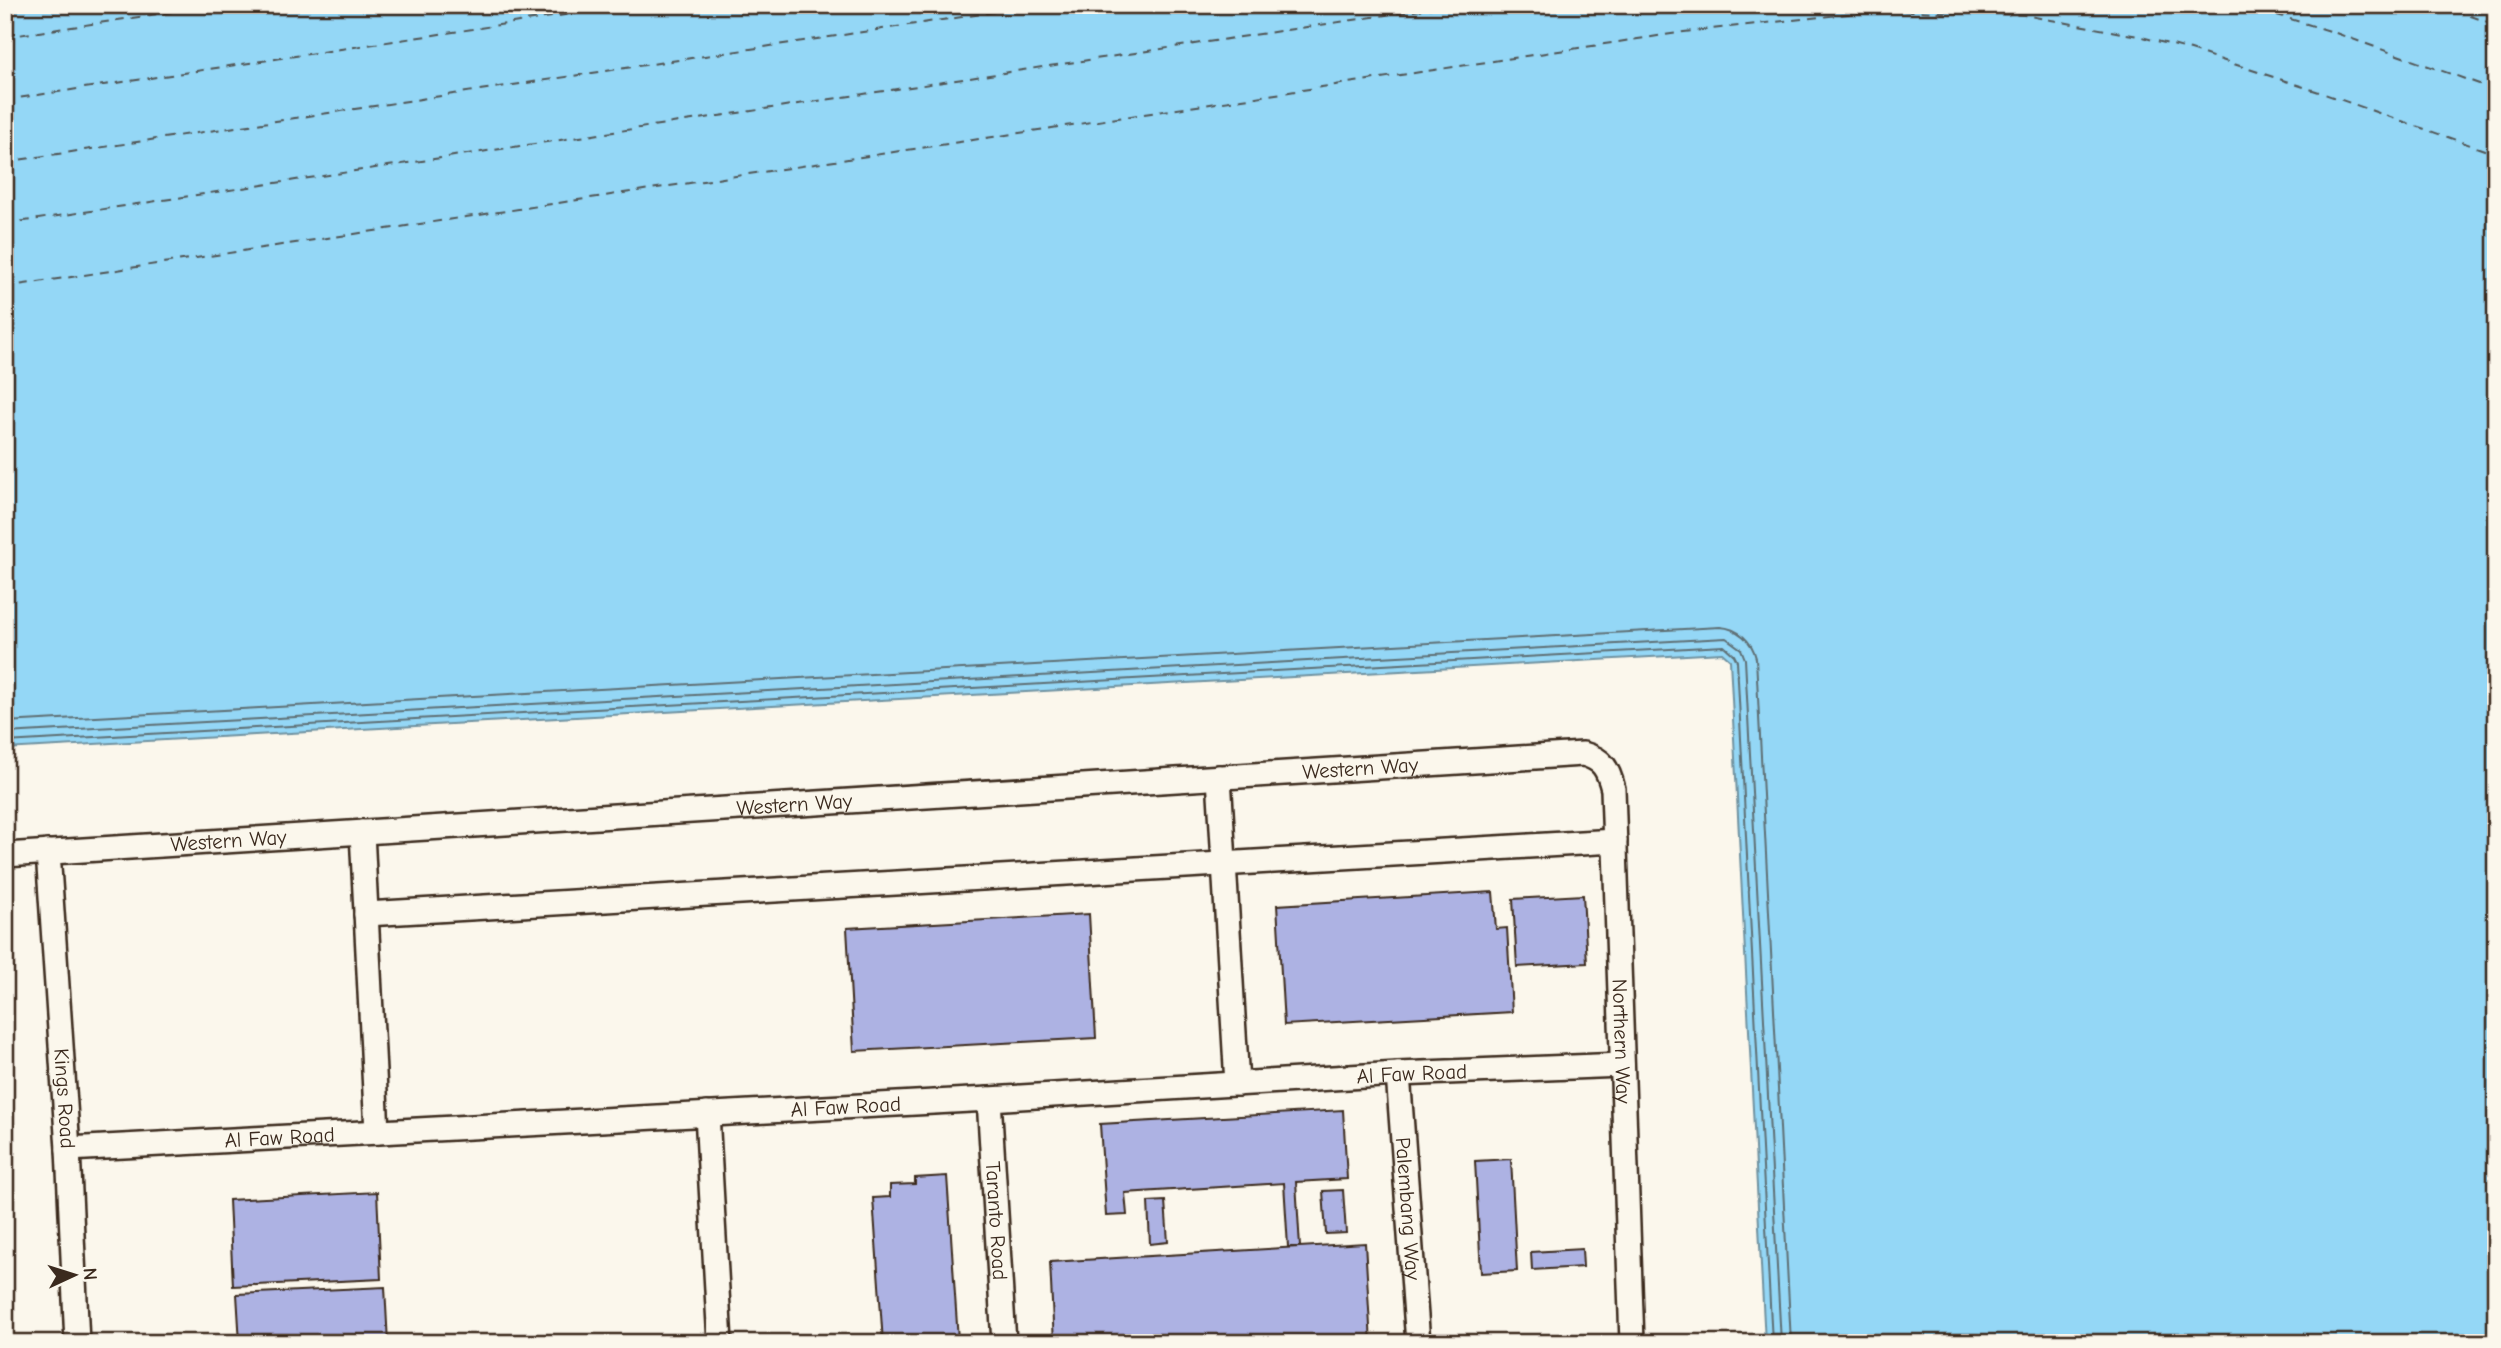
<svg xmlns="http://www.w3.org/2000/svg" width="2501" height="1348" font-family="'Comic Neue',sans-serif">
<rect width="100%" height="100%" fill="#fbf7ec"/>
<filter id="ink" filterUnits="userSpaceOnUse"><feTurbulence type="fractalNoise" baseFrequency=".0143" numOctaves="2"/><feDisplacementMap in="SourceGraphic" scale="14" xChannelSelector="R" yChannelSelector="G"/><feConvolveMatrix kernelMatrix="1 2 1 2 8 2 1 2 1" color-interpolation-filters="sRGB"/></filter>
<g filter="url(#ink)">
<path fill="#94d7f6" stroke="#7092a0" stroke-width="2" d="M 5,5 L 2496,5 L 2496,1343 L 1765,1343 L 1730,660 L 1722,653 L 5,749 Z"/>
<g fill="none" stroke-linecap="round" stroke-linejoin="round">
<path stroke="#5f6f74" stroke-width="2" d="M 5,722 L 1720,627 C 1738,628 1752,641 1756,658 L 1791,1343
M 5,733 L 1726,638 L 1741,649 L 1745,659 L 1781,1343
M 5,742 L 1724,646 L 1734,655 L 1737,661 L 1772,1343"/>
<path stroke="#515554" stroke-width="2" stroke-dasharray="9 7" stroke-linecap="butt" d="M 2244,5 L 2330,31 L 2496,90
M 2440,5 L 2496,25
M 5,37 L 218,5
M 5,100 L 631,5
M 5,162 L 1041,5
M 5,224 L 1452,5
M 5,287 L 1684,32 L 1883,10 L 2024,15 L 2138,36 L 2191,50 L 2316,91 L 2496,154"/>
</g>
<path fill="#adb2e3" stroke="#3b2a1e" stroke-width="2" d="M 1493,892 L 1496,929 L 1507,928 L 1512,1012 L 1284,1025 L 1277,905 Z
M 1583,895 L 1587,963 L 1517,967 L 1513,899 Z
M 1089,914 L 1096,1038 L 854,1051 L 847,928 Z
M 1343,1110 L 1347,1179 L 1296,1182 L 1300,1247 L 1288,1247 L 1284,1183 L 1125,1193 L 1127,1215 L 1106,1216 L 1100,1124 Z
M 1511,1159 L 1517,1271 L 1481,1273 L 1475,1161 Z
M 947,1176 L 958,1340 L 883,1343 L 873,1198 L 890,1197 L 890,1185 L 915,1184 L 915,1178 Z
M 1343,1190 L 1346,1233 L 1326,1234 L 1323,1191 Z
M 377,1192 L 381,1279 L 233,1286 L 229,1200 Z
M 1165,1201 L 1168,1242 L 1150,1244 L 1148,1202 Z
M 1365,1243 L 1371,1343 L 1054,1343 L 1050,1262 Z
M 1582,1249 L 1583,1267 L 1532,1270 L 1531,1252 Z
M 385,1287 L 388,1343 L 240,1343 L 237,1294 Z"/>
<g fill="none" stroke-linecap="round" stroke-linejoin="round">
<g stroke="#3b2a1e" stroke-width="28">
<g id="lane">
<path d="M 1219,777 L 1237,1084"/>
<path d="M 362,832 L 377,1132"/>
<path id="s1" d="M 48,852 L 68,1149 L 77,1343"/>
<path id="s2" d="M 5,855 L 1583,754 C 1603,759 1608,769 1613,789 L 1632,1343"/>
<path d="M 366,914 L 1615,841"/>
<path id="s3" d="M 1398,1074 L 1418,1343"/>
<path id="s4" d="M 989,1099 L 1004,1343"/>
<path d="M 707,1114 L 720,1343"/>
<path id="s5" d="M 68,1149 L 989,1099 L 1398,1074 L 1622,1065"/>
</g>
</g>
<use href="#lane" stroke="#fbf7ec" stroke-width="23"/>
</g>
</g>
<g text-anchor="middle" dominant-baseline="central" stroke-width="5" stroke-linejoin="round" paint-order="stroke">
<g font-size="21" fill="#3b2a1e" stroke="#fbf7ec">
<text stroke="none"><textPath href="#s2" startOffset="1358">Western Way</textPath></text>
<text stroke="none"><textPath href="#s2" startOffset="791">Western Way</textPath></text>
<text stroke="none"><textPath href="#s2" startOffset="224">Western Way</textPath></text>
<text stroke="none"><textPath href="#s2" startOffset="1883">Northern Way</textPath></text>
<text stroke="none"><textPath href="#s5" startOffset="1346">Al Faw Road</textPath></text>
<text stroke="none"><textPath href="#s1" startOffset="247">Kings Road</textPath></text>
<text stroke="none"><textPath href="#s5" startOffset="779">Al Faw Road</textPath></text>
<text stroke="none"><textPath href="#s5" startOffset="212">Al Faw Road</textPath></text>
<text stroke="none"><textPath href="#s3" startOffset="135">Palembang Way</textPath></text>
<text stroke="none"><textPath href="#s4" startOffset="122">Taranto Road</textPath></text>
</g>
</g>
<rect width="2501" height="1348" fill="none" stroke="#fbf7ec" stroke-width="28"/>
<rect x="14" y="14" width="2473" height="1320" fill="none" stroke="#3b2a1e" stroke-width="2.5" filter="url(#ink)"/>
<g transform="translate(74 1275) rotate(86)" stroke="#fbf7ec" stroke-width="5" paint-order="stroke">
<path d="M0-5L12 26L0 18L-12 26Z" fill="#3b2a1e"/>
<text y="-10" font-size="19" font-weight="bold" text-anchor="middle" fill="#3b2a1e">N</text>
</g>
</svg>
